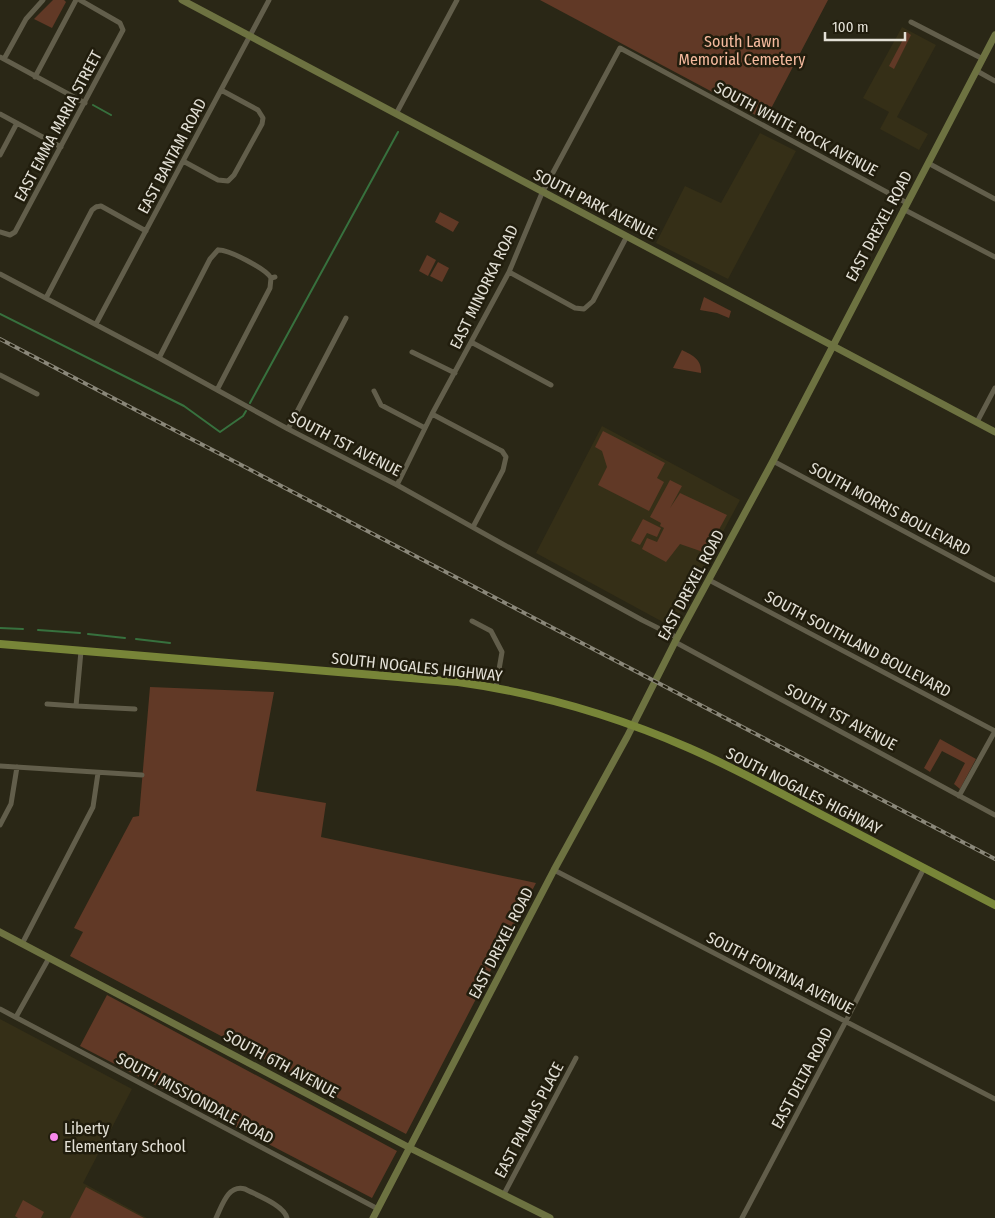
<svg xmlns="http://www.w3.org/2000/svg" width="995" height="1218" font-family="'Fira Sans Condensed',sans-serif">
<rect width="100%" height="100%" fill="#2a2716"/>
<path fill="#352f17" d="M 902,27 L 936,45 L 897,117 L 928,134 L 919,150 L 880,129 L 889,112 L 863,98 Z
M 760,133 L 796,151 L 728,279 L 656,243 L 685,186 L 721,203 Z
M 602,426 L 740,500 L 672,627 L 536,553 Z
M 0,1019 L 132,1089 L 83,1183 L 147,1218 L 0,1218 Z"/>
<path fill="#613926" d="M 53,0 L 64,0 L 66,2 L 52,28 L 34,19 Z
M 540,0 L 828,0 L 765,120 Z
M 907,32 L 911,35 L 894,69 L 889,66 Z
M 440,212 L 459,222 L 453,232 L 435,222 Z
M 427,255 L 436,260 L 428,276 L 419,271 Z
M 438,262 L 449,268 L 442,282 L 430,276 Z
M 704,297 L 731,311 L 729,318 L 717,313 L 700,310 Z
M 682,350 C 692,355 702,359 701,373 L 673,368 Z
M 603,431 L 665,463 L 657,478 L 664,482 L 649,511 L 598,485 L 607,467 L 602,451 L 595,447 Z
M 670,480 L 682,486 L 670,508 L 680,493 L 727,515 L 706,553 L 680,544 L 666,562 L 642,549 L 647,538 L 657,542 L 664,528 L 660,526 L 661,523 L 650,517 Z
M 643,519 L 661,528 L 657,537 L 647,533 L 640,545 L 631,541 Z
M 150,687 L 274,692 L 256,791 L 326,803 L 321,837 L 536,883 L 406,1134 L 70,956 L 83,932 L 74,928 L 133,817 L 139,816 Z
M 940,739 L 976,759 L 960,789 L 954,784 L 965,763 L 942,751 L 930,772 L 924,768 Z
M 107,995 L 397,1151 L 372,1198 L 80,1046 Z
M 86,1187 L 144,1218 L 70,1218 Z
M 23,1200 L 44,1212 L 41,1218 L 18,1218 L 15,1216 Z"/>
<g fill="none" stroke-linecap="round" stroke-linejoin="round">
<path stroke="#37713e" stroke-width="2" d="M 93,105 L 111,115
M 0,314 L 184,406 L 220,432 L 243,416 L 246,411
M 250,403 L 398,132
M 0,628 L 23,629
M 38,630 L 80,633
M 88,634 L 125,638
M 136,639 L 170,643"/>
<path stroke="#625e4b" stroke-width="5" d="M 911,22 L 983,59
M 0,57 L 85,103
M 4,59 L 26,19 L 43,0
M 977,71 L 995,81
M 35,77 L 76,0
M 0,114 L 61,147
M 396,114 L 457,0
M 0,155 L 17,123
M 183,161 L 218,180 L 228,181 L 234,175 L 262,124 L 263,118 L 258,110 L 221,90
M 928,163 L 995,199
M 96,207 L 101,206 L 146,231
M 903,209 L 995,257
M 0,232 L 10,235 L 15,232 L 123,30 L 120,23 L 80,0
M 218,250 C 228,249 266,269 271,278
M 509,272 L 575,308 L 584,309 L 593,301 L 627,236
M 0,274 L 159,358 L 288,429 L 397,485 L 510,548 L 642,620 L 678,638
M 46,298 L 92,210 L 96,207
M 96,324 L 269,0
M 471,342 L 551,385
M 412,352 L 455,373
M 159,358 L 210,259 L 218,250
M 0,375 L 37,394
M 217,390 L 270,288 L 271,278 L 275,277
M 374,391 L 381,405 L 425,428
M 432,414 L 498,449 L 502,451 L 506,457 L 503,470 L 473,527
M 977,422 L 995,388
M 288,429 L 346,318
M 773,461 L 995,580
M 397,485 L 432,414 L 509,272 L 542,193 L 620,48 L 907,203
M 709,580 L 995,731
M 472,621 L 491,631 L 502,652 L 496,687
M 675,642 L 995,815
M 81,651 L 76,706 L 135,709
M 47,704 L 76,706
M 0,766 L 142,775
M 959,796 L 995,731
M 0,825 L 11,804 L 17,767
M 554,870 L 995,1099
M 22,944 L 93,807 L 98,773
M 0,1009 L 378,1209
M 16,1017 L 49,958
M 504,1194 L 576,1058
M 216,1218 C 222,1206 228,1184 245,1189 C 256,1195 284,1205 287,1218
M 742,1218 L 846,1021 L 924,868"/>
<path stroke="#6d7241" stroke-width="7" d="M 182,0 L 995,432
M 0,932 L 410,1148 L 550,1218
M 373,1218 L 554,870 L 627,737 L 675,642 L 773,461 L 995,35"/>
<path stroke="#788538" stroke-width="8" d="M 0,644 L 458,682 C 537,693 616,716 689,748 C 737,769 782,794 828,818 C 883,847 939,876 995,905"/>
<g stroke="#8a8779" stroke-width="4">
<path id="rail" d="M 0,339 L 995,859"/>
</g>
<use href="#rail" stroke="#211d0d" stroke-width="2" stroke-dasharray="5.5" stroke-linecap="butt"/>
</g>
<circle fill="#f788eb" stroke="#211d0d" stroke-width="2" cx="54" cy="1137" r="5"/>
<g text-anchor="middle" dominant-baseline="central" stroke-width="5" stroke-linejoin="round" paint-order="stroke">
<g font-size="16" fill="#f5ba9e" stroke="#211d0d">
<text x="742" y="41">South Lawn<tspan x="742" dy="18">Memorial Cemetery</tspan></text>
</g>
<g font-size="16" fill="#e3e0d6" stroke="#211d0d">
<text transform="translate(58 126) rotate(-62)">EAST EMMA MARIA STREET</text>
<text transform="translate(796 129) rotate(28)">SOUTH WHITE ROCK AVENUE</text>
<text transform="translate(172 156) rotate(-62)">EAST BANTAM ROAD</text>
<text transform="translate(595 204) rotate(27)">SOUTH PARK AVENUE</text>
<text transform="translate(879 226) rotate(-62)">EAST DREXEL ROAD</text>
<text transform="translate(484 287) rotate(-64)">EAST MINORKA ROAD</text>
<text transform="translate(345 444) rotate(27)">SOUTH 1ST AVENUE</text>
<text transform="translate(890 509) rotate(28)">SOUTH MORRIS BOULEVARD</text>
<text transform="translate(691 585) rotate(-62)">EAST DREXEL ROAD</text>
<text transform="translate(858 644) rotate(28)">SOUTH SOUTHLAND BOULEVARD</text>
<text transform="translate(417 667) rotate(6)">SOUTH NOGALES HIGHWAY</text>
<text transform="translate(841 717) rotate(28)">SOUTH 1ST AVENUE</text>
<text transform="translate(804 791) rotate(27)">SOUTH NOGALES HIGHWAY</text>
<text transform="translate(501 943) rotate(-63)">EAST DREXEL ROAD</text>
<text transform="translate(780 973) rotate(27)">SOUTH FONTANA AVENUE</text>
<text transform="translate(281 1064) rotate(28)">SOUTH 6TH AVENUE</text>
<text transform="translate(802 1078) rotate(-62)">EAST DELTA ROAD</text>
<text transform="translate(195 1098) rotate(28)">SOUTH MISSIONDALE ROAD</text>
<text transform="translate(529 1120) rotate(-62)">EAST PALMAS PLACE</text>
</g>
<g font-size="16" fill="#e3e0d6" stroke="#211d0d" text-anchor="start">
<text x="64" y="1128">Liberty<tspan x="64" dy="18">Elementary School</tspan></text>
</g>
</g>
<path d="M825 32v8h80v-8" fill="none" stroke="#e3e0d6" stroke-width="2.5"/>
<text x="832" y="32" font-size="15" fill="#e3e0d6" stroke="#211d0d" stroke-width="4" paint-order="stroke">100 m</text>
</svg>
